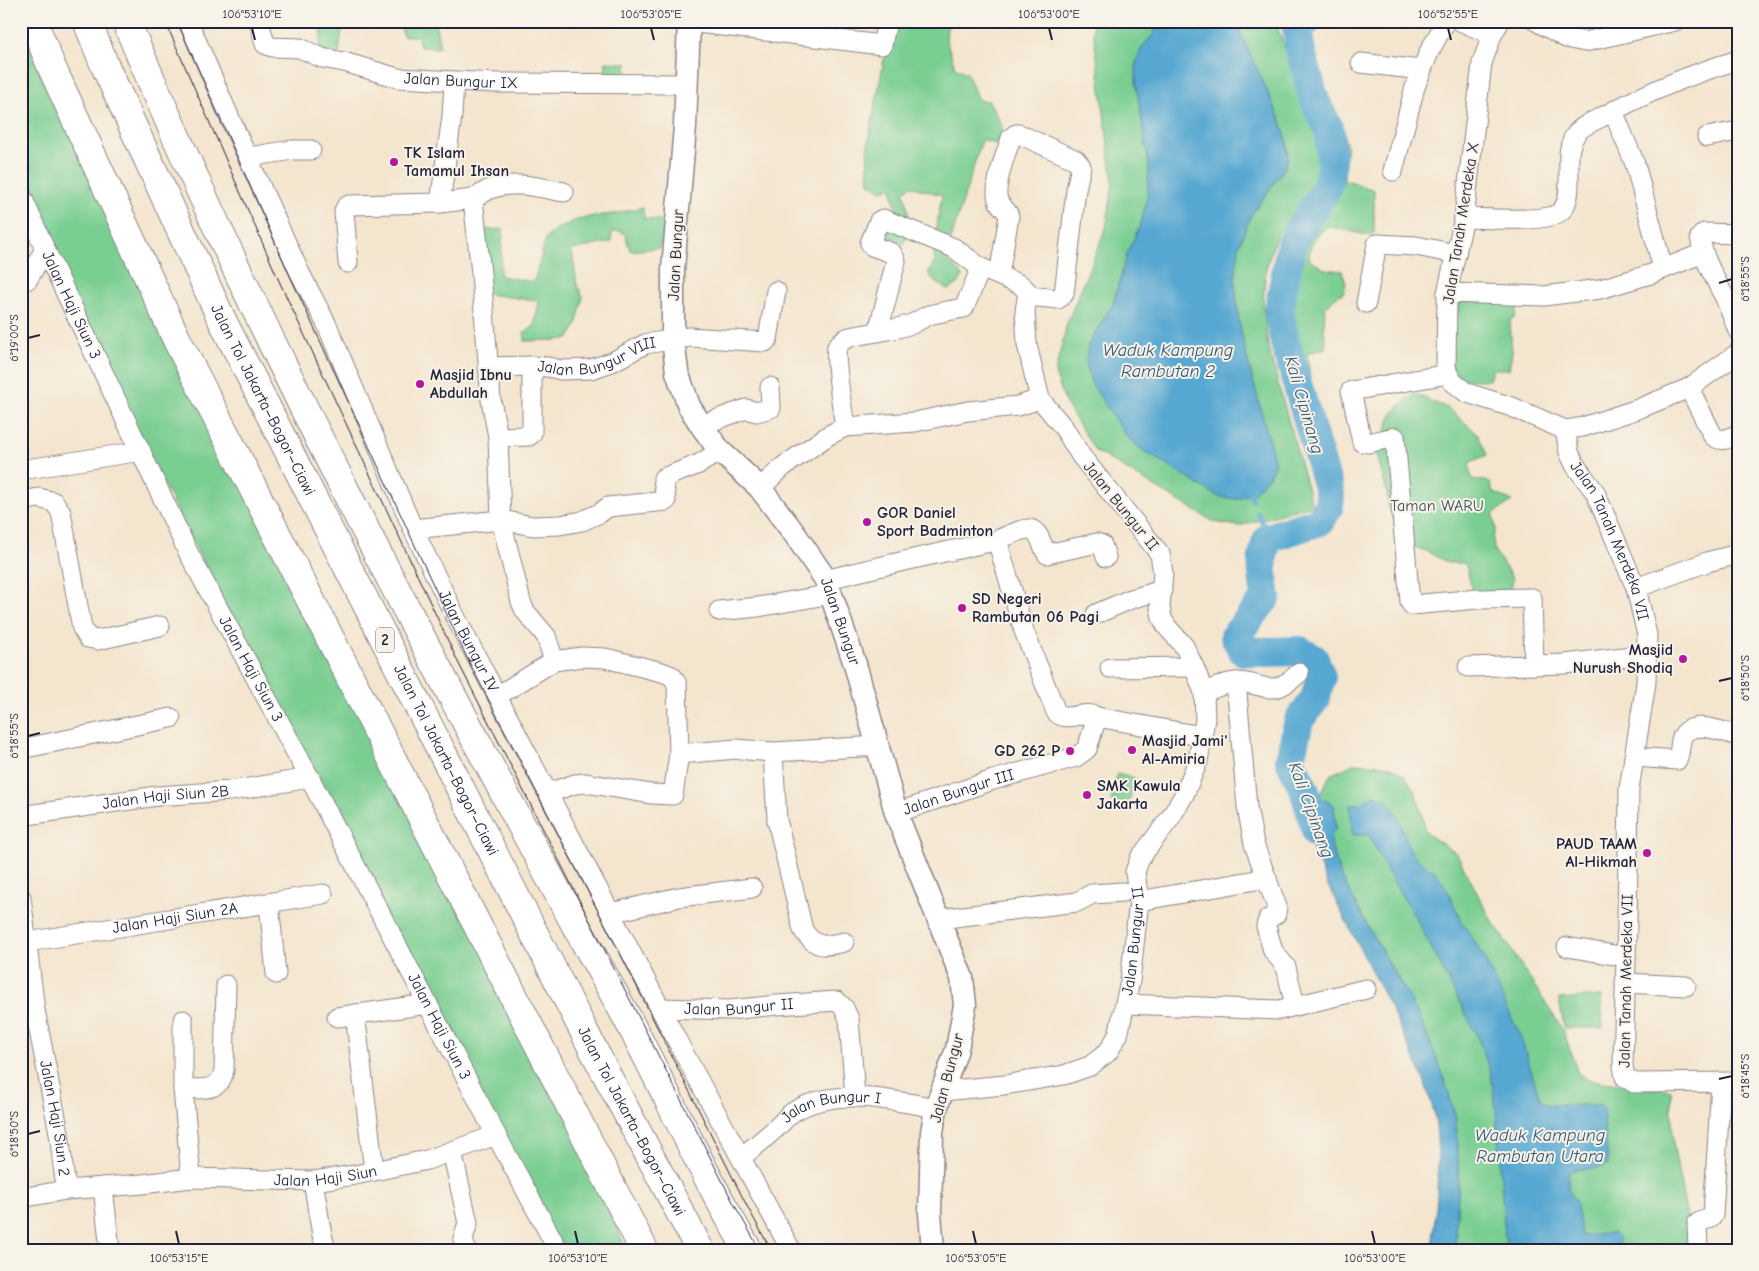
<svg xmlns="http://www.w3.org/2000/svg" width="1759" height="1271" font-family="'Comic Neue',sans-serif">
<rect width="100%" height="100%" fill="#f7f3e8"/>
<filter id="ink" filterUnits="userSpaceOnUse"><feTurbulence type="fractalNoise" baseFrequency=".02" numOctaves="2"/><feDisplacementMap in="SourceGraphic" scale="10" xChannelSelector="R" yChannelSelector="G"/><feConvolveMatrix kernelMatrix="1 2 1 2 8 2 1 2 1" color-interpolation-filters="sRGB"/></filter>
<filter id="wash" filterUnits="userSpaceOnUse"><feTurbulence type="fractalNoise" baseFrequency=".0096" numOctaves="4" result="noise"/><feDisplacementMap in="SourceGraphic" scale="20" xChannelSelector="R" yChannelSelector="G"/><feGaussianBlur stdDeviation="1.12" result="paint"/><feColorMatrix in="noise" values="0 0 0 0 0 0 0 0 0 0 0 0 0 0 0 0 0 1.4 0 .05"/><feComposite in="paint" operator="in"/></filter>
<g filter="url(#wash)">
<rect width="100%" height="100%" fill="#f4e5ce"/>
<path fill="#79ce92" stroke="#4e7866" d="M 21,21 L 572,1113 L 626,1250 L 558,1250 L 496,1135 L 67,296 L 21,191 Z
M 323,21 L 343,21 L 339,54 L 319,51 Z
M 399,21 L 435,21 L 440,48 L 420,47 L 418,36 L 403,36 Z
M 891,21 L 960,21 L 953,23 L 947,27 L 946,39 L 955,67 L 967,73 L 978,100 L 989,101 L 1000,122 L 1004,133 L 999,142 L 996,144 L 982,140 L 946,255 L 946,259 L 959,271 L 962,277 L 959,283 L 949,290 L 935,282 L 928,273 L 935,261 L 933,246 L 942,195 L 910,186 L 904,192 C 909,212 912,225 904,244 L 881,234 L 877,225 L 898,222 L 892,188 L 880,190 L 869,183 L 867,150 Z
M 1092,21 L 1275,21 L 1314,125 L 1320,168 L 1310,193 L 1277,234 L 1266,269 L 1263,303 L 1268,347 L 1312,505 L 1239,526 L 1214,522 L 1095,451 L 1065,402 L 1055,373 L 1067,323 L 1106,228 L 1113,183 Z
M 606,62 L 627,63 L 626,75 L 605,73 Z
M 1337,135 L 1344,137 L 1347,145 L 1344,179 L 1374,190 L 1374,233 L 1370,236 L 1328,226 C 1316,236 1309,243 1309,259 L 1324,269 L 1342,271 L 1346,284 L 1343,293 L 1334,298 L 1325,308 L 1324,329 L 1326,348 L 1307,354 L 1310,374 L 1299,375 L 1292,362 L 1285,322 L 1293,252 L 1304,231 L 1334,185 Z
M 643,207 L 644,218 L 666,221 L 660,248 L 630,251 L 625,234 L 620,231 L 612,232 L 611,242 L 572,250 L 577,285 L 583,297 L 576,327 L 569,338 L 557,340 L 525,341 L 524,332 L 534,327 L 539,301 L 487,294 L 482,230 L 503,229 L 500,276 L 534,282 L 546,238 L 557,229 L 573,221 L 594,216 L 614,214 Z
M 1452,297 L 1518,300 L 1515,317 L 1510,321 L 1512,352 L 1509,369 L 1493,369 L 1489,380 L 1452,379 Z
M 1414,394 L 1448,408 L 1478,434 L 1487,455 L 1469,463 L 1472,479 L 1490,482 L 1493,492 L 1512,501 L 1493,514 L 1496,529 L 1493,537 L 1494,550 L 1513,579 L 1510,594 L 1474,595 L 1465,563 L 1448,563 L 1428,552 L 1405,543 L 1388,506 L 1387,492 L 1373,442 L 1383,441 C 1391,412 1391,412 1414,394 Z
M 1356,763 C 1365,764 1374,764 1383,765 C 1416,771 1420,807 1426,833 L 1457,854 L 1488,914 L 1563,1030 L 1578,1073 L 1588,1080 L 1671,1090 L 1673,1143 L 1693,1250 L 1455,1250 L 1458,1191 L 1458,1138 L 1455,1114 L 1440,1066 L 1417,1012 L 1367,925 L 1339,872 L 1329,836 L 1336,829 L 1334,805 L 1319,797 L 1330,775 Z
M 1117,774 L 1135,778 L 1128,806 L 1111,802 Z
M 1601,996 L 1603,1028 L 1564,1028 L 1559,999 Z"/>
<path fill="#57a7d1" stroke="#3c6486" d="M 1158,21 L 1235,21 L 1281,121 L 1287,141 L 1288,158 L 1284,169 L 1251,215 L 1239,246 L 1235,282 L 1239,321 L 1246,354 L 1275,463 L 1269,476 L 1255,492 L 1236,499 L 1219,497 L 1142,450 L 1125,435 L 1091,383 L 1086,361 L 1088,345 L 1113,304 L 1127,254 L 1141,223 L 1147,199 L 1149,166 L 1136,84 L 1136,62 L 1142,47 L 1154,34 Z
M 1290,790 L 1319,797 L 1334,805 L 1336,829 L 1329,836 L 1339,872 L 1367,925 L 1417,1012 L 1440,1066 L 1455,1114 L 1458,1138 L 1458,1191 L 1455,1250 L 1432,1250 L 1437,1195 L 1438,1150 L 1435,1115 L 1423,1077 L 1394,1015 L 1327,884 Z
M 1374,795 L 1387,800 L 1396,812 L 1411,852 L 1421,862 L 1436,872 L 1447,890 L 1462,922 L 1482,953 L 1521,1038 L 1540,1099 L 1549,1105 L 1600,1105 L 1603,1107 L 1608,1164 C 1597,1172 1581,1166 1569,1172 L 1568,1189 L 1577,1204 L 1581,1233 L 1582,1236 L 1614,1233 L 1618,1237 L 1620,1250 L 1506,1250 L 1496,1111 L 1491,1073 L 1477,1036 L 1419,924 L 1386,869 L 1369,835 L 1352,835 L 1350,805 L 1362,803 Z"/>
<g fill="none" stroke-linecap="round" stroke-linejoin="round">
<path stroke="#57a7d1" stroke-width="5" d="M 1250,494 L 1252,500
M 1258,513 L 1268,538"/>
<path stroke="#57a7d1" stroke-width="30" d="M 1307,21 L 1297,29 L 1301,52 L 1315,101 L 1330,131 L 1331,165 L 1327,188 L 1292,241 L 1279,310 L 1285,343 L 1330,494 L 1329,506 L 1320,521 L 1268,538 C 1259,560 1263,575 1266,598 L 1235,636 L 1243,651 L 1264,652 L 1300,651 L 1314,659 L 1321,677 L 1315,699 L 1299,720 L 1290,760 L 1304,789 L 1317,833"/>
</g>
</g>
<g filter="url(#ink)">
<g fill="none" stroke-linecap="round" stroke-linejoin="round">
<g stroke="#8b8484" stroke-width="21">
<g id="minor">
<path id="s1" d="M 188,21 L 231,121 L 299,271 L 327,325 L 413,529 L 456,618 L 681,1048 L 791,1250"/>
<path id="s2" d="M 259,21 L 265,44 L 272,47 L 300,48 L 322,58 L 344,62 L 398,78 L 495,83 L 686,84"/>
<path d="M 1460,21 L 1492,35"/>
<path d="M 1500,21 L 1492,35 L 1482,63 L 1464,218 L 1447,293 L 1446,366 L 1448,374 L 1453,382 L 1467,393 L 1512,407 L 1565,430 L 1583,427 L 1638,409 L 1689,388 L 1738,353"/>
<path d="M 1536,21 L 1566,38 L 1585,42 L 1675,21"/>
<path d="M 689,22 L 882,45 L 887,21"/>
<path d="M 1361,63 L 1421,70"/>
<path d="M 1613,111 L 1635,164 L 1663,269"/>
<path d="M 1707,137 L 1738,131"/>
<path d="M 249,157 L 292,150 L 311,150"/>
<path d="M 1393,171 L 1415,87 L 1429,52 L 1446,21"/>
<path id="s3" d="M 21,194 L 45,249 L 188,552 L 307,773 L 496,1135 L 558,1250"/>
<path d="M 473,199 C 478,196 484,192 490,189 C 513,180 541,188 564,192"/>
<path d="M 440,203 L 452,116 L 454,82"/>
<path d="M 1464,218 C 1483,218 1549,224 1561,211 C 1570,202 1569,186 1569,175 C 1569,160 1567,146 1576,134 C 1581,126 1596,120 1604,116 C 1647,92 1691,74 1738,60"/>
<path d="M 1738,234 L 1704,233 L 1700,237 C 1703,260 1715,278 1725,298 C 1730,309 1734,320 1738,331"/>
<path d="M 348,263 L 344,211 L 346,207 L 349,205 L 440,203 L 473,199 L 481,273 L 491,400 L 498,437 L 501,520 L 413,529"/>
<path d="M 999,275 L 1009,216 C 1007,209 1000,207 998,200 C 993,185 1006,154 1011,138 L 1016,134 L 1019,134 L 1076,160 L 1081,166 L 1076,190 L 1064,294 L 1058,299 L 1028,296"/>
<path d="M 21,283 L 28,279 L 45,249"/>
<path d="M 1447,293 L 1544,296 L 1600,289 L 1651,274 L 1703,253"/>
<path d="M 1366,303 L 1377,244 L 1416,246 L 1456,254"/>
<path d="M 488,367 L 532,366"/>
<path d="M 1448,374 L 1351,391 L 1362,442 L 1368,443 L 1395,437 L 1410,602 L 1412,605 L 1478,599 L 1532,598 L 1534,665"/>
<path d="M 1689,388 L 1713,436 C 1722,443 1729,438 1738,434"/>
<path d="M 701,425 L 746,409 L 757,412 L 771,408 L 770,387"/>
<path d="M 845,427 C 843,414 834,357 837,347 C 839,342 844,340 849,337 L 894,329 L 912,324 L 929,315 L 947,311 L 964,308 L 981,268 L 954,248 L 883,219 L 879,221 L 870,243 L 872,246 L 892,253 L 896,261 L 878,332"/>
<path id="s4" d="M 1565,430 L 1569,452 L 1575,465 L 1595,492 L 1636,588 L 1647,635 L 1646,683 L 1629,789 L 1627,923 L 1623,1066 L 1625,1077 L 1634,1083 L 1738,1082"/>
<path id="s5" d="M 498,437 L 529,436 L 532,433 L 532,366 L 548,367 L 561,370 L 591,369 L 612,362 L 645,344 L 689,337 L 765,342 L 768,339 L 776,291"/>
<path d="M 21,470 L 141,451"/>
<path d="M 760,488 L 784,466 L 829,435 L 845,427 L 915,422 L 968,411 L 1018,406 L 1040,399"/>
<path d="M 21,501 L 39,498 L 54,502 L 61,512 L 82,628 L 88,638 L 98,640 L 160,626"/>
<path d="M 997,540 L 1024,631 L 1056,712 C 1067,724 1084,709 1097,717"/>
<path d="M 826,580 C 882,565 938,554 994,541 C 1004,538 1021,528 1030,529 C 1040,531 1042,547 1047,554 L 1097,543 L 1102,545 L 1106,557"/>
<path d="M 1636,588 L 1707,562 L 1738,554"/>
<path d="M 719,611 L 758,607 L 832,594"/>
<path d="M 1096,614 L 1131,599 L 1162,590"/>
<path d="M 554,661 L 546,636 L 525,611 L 521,602 L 501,520 L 533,526 L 560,525 L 582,521 L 600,513 L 608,507 L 666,501 L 663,478 L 699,464 L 720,451"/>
<path d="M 1468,667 L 1565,664 L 1648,654"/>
<path d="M 1110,668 L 1194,667"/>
<path d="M 1236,682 L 1247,807 L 1254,844 L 1277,907 L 1276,914 L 1268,919 L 1266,926 L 1273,951 L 1286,967 L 1295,1006"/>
<path d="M 1204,692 C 1214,689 1228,681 1238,682 C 1268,684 1271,699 1299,673"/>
<path d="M 497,696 L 554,661 L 582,657 L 605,658 L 662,672 L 672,676 L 677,684 L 679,754 L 736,749 L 773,752 L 878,746"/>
<path d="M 21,749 L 171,718"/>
<path d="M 773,752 L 777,820 L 803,930 C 815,948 823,947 844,942"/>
<path d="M 1634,757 L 1677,760 C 1681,753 1679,744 1682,737 C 1692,718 1723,732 1738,736"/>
<path d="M 548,793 L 575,784 L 586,783 L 651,794 L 673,795 L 679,754"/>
<path id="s6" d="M 896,813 L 993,780 L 1076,757 L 1087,749 L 1097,717 L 1201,736"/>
<path id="s7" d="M 21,816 L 157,796 L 230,791 L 310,778"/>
<path id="s8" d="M 21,897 L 35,1010 L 59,1133 L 66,1190"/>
<path d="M 1139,901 L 1267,878"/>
<path d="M 269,903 L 276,974"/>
<path d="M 611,913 L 679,897 L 752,888"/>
<path d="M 939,919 L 1077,902 L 1092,894 L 1123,892"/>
<path id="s9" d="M 27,942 L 323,894"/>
<path d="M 1567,947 L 1626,957"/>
<path d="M 1625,983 L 1686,986"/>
<path d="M 1125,1004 L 1279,1010 L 1366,989"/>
<path id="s10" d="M 660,1008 L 730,1010 L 777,1005 L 837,1001 L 844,1008 L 849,1019 L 855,1096"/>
<path d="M 355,1014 L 374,1171"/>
<path d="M 337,1017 L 428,1004"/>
<path d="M 183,1020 L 183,1089 L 191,1178"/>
<path d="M 183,1089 C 202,1088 220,1093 224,1070 L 226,985"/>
<path id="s11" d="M 943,1091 L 1004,1085 L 1064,1075 L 1090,1066 L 1108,1052 L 1118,1035 L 1130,981 L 1139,901 L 1135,872 L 1140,858 L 1171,817 L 1184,795 L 1198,761 L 1205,719 L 1204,692 L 1194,667 L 1184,646 L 1167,627 L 1162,618 L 1160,607 L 1163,573 L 1160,554 L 1081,456 L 1064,428 L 1040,399 L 1027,345 L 1025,311 L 1028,292 L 1021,285 L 981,268"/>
<path d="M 452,1151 L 468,1223 L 463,1239 L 466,1250"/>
<path id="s12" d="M 741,1157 C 752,1149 763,1140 774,1130 C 780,1125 786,1117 793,1112 C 835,1086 890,1100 936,1108"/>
<path d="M 313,1181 L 322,1235 L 326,1250"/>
<path d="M 103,1187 L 110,1250"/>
<path id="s13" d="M 21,1198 L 66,1190 L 142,1184 L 191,1178 L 313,1181 L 355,1175 L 427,1160 L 496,1135"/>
<path d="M 1698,1250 L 1697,1224 C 1701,1219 1709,1221 1713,1215 L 1721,1083"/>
</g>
</g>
<g stroke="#8b8484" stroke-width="25">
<g id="tertiary">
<path id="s14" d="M 689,21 L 685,127 L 673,269 L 673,339 L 677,372 L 689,406 L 701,425 L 720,451 L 760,488 L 794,533 L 826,580 L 855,664 L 896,813 L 962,978 L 965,1005 L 957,1049 L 936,1108 L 932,1132 L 930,1213 L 933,1250"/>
</g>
</g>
<g stroke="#8b8484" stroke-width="30">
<g id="motorway">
<path d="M 33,21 L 52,68 L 177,340 L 644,1250"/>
<path id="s15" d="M 87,21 L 105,66 L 222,320 L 594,1051 L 700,1250"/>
<path d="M 126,21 C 259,338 421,642 586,944 C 603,974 620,1004 636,1035 C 673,1106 706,1180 748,1250"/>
</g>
</g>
<use href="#minor" stroke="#fff" stroke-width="19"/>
<use href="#tertiary" stroke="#fff" stroke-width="22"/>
<use href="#motorway" stroke="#fff" stroke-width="28"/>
<path stroke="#22223b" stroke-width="1" d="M 165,21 L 280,283 L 459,664 L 734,1204 L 760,1250
M 177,21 L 291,278 L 468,660 L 622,957 L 748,1208 L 771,1250"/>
</g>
</g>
<path fill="none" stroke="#22223b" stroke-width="2" d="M 252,28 L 255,40M 651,28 L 654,40M 1049,28 L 1052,40M 1448,28 L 1451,40M 1719,283 L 1732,279M 28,338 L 40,335M 1719,681 L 1732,678M 28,736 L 40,733M 1719,1079 L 1732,1076M 28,1134 L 40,1131M 176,1231 L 179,1244M 575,1231 L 578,1244M 973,1231 L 976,1244M 1372,1231 L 1375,1244"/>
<g fill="#b5179e" stroke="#f7f3e8" stroke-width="2">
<circle cx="394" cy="162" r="5"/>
<circle cx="420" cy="384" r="5"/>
<circle cx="867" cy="522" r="5"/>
<circle cx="962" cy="608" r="5"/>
<circle cx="1683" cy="659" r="5"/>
<circle cx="1132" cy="750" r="5"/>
<circle cx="1070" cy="751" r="5"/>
<circle cx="1087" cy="795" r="5"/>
<circle cx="1647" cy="853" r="5"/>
</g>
<g text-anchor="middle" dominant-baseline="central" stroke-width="4" stroke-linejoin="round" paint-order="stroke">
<rect fill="#f7f3e8" stroke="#62616f" stroke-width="1" x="376" y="627.5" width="18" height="25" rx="4"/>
<g font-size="15" font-weight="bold" fill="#22223b">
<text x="385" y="640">2</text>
</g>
<g font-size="16" fill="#22223b" stroke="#f7f3e8">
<text stroke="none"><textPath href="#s2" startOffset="225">Jalan Bungur IX</textPath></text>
<text transform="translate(1461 223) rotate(-81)">Jalan Tanah Merdeka X</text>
<text transform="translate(676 255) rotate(-87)">Jalan Bungur</text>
<text stroke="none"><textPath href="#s3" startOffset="122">Jalan Haji Siun 3</textPath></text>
<text stroke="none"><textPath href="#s5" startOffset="170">Jalan Bungur VIII</textPath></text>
<text stroke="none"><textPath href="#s15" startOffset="418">Jalan Tol Jakarta–Bogor–Ciawi</textPath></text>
<text transform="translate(1121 506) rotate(51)">Jalan Bungur II</text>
<text stroke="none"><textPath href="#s4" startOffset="121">Jalan Tanah Merdeka VII</textPath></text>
<text stroke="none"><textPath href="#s14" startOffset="654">Jalan Bungur</textPath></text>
<text stroke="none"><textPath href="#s1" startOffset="681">Jalan Bungur IV</textPath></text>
<text stroke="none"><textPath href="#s3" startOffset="528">Jalan Haji Siun 3</textPath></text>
<text stroke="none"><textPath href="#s15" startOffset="822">Jalan Tol Jakarta–Bogor–Ciawi</textPath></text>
<text stroke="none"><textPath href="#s6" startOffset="66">Jalan Bungur III</textPath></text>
<text stroke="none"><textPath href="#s7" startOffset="146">Jalan Haji Siun 2B</textPath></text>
<text stroke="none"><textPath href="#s9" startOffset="150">Jalan Haji Siun 2A</textPath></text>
<text stroke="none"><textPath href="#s11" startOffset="288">Jalan Bungur II</textPath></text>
<text transform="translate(1626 981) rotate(-89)">Jalan Tanah Merdeka VII</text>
<text stroke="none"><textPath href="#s10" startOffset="79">Jalan Bungur II</textPath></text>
<text stroke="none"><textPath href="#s3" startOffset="932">Jalan Haji Siun 3</textPath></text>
<text transform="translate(947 1078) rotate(-75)">Jalan Bungur</text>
<text stroke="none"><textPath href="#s12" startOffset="108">Jalan Bungur I</textPath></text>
<text stroke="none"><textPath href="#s8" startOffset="224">Jalan Haji Siun 2</textPath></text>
<text stroke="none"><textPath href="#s15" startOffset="1228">Jalan Tol Jakarta–Bogor–Ciawi</textPath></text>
<text stroke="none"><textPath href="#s13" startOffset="306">Jalan Haji Siun</textPath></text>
</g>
<g font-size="16" font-weight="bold" fill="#22223b" stroke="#f7f3e8" text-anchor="start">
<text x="404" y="153">TK Islam<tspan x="404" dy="18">Tamamul Ihsan</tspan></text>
<text x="430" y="375">Masjid Ibnu<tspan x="430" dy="18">Abdullah</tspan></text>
<text x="877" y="513">GOR Daniel<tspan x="877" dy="18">Sport Badminton</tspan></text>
<text x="972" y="599">SD Negeri<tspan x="972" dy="18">Rambutan 06 Pagi</tspan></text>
<text x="1673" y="650" text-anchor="end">Masjid<tspan x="1673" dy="18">Nurush Shodiq</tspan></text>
<text x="1142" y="741">Masjid Jami'<tspan x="1142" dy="18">Al-Amiria</tspan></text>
<text x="1060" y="751" text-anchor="end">GD 262 P</text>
<text x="1097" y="786">SMK Kawula<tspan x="1097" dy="18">Jakarta</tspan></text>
<text x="1637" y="844" text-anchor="end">PAUD TAAM<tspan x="1637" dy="18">Al-Hikmah</tspan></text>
</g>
<g font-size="16" fill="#3c5655" stroke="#f7f3e8">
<text x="1437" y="506">Taman WARU</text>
</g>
<g font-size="18" font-style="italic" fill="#375777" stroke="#f7f3e8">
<text x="1168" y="350">Waduk Kampung<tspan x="1168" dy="21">Rambutan 2</tspan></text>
<text transform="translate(1304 405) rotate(74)">Kali Cipinang</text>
<text transform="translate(1311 810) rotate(70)">Kali Cipinang</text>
<text x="1540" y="1135">Waduk Kampung<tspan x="1540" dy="21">Rambutan Utara</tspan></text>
</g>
</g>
<rect width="1759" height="1271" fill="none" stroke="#f7f3e8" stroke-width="55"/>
<rect x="28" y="28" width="1704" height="1216" fill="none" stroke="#22223b" stroke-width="2"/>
<g font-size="12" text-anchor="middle" fill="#22223b">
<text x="252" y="18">106°53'10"E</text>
<text x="651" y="18">106°53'05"E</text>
<text x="1049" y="18">106°53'00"E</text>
<text x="1448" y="18">106°52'55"E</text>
<text transform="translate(1745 279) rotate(-90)" y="4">6°18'55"S</text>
<text transform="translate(14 338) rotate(-90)" y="4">6°19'00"S</text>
<text transform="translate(1745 678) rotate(-90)" y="4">6°18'50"S</text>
<text transform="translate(14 736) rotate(-90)" y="4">6°18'55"S</text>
<text transform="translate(1745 1076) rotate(-90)" y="4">6°18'45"S</text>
<text transform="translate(14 1134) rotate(-90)" y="4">6°18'50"S</text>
<text x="179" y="1262">106°53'15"E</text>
<text x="578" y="1262">106°53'10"E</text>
<text x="976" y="1262">106°53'05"E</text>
<text x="1375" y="1262">106°53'00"E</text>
</g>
</svg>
